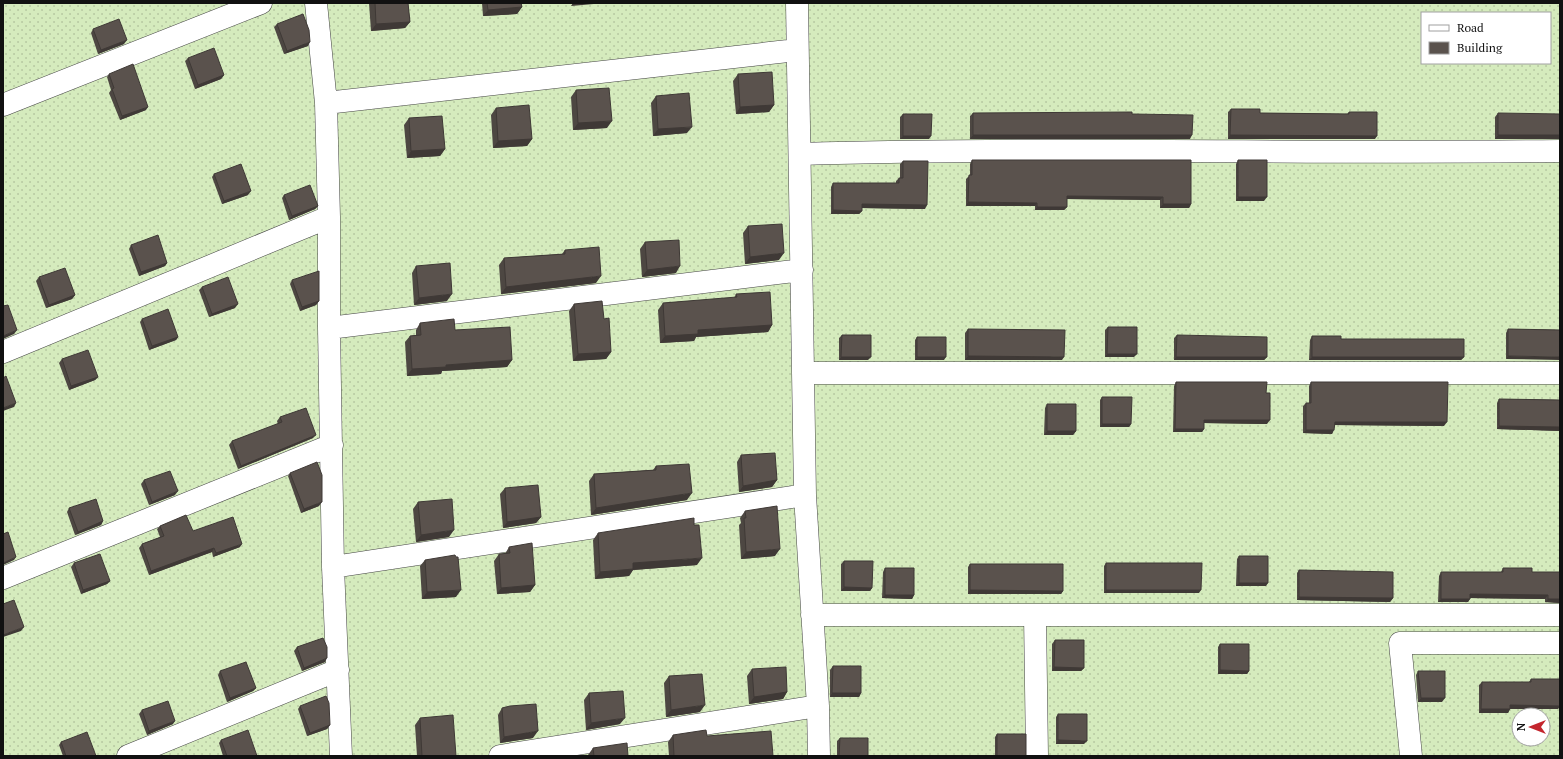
<svg xmlns="http://www.w3.org/2000/svg" width="1563" height="759" font-family="'PT Serif',serif">
<defs>
<pattern id="garden-dots" width="8" height="8" patternUnits="userSpaceOnUse"><rect width="8" height="8" fill="#d5ebbd"/><path d="M2 2h.1M6 6h.1" fill="none" stroke="#b6c8a1" stroke-width="1.8" stroke-linecap="round"/></pattern>
</defs>
<rect width="100%" height="100%" fill="#fffdf5"/>
<path fill="url(#garden-dots)" fill-rule="evenodd" d="M 3,3 L 1560,3 L 1560,756 L 3,756 ZM 1422,13 L 1550,13 L 1550,63 L 1422,63 ZM 1519,715 L 1543,715 L 1543,739 L 1519,739 Z"/>
<g fill="none" stroke-linecap="round" stroke-linejoin="round">
<g stroke="#444" stroke-width="23">
<path id="minor" d="M 316,3 L 326,103 L 329,217 L 329,328 L 333,567 L 341,756
M 797,3 L 805,495 L 818,706 L 819,756
M 326,103 L 797,50
M 3,105 L 261,3
M 800,154 C 1053,147 1307,154 1560,151
M 329,328 L 802,270
M 3,352 L 329,217
M 803,373 L 1560,373
M 333,567 L 805,495
M 3,578 L 332,445
M 812,615 L 1560,615
M 1035,615 L 1037,756
M 128,756 L 338,670
M 500,756 L 818,706
M 1411,756 L 1400,643 L 1560,643"/>
</g>
<use href="#minor" stroke="#fff" stroke-width="22"/>
</g>
<path fill="#4d4742" d="M 369,3 L 408,3 L 410,22 L 405,28 L 371,31 Z
M 482,3 L 521,3 L 522,7 L 517,14 L 483,16 Z
M 277,24 L 308,46 L 284,54 L 274,27 Z
M 93,29 L 124,44 L 98,54 L 91,33 Z
M 188,58 L 224,75 L 221,79 L 195,89 L 185,61 Z
M 109,74 L 146,110 L 120,120 L 109,93 L 111,90 L 107,77 Z
M 738,74 L 774,105 L 769,112 L 736,114 L 733,81 Z
M 576,90 L 607,128 L 573,130 L 571,97 Z
M 656,96 L 687,133 L 653,136 L 651,103 Z
M 496,108 L 532,139 L 527,146 L 493,148 L 491,115 Z
M 1231,109 L 1260,113 L 1347,114 L 1349,112 L 1375,139 L 1228,139 L 1228,112 Z
M 973,113 L 1190,139 L 970,139 L 970,116 Z
M 1498,113 L 1560,139 L 1495,139 L 1495,117 Z
M 903,114 L 929,139 L 900,139 L 900,117 Z
M 409,118 L 445,149 L 440,156 L 407,158 L 404,125 Z
M 972,160 L 1191,160 L 1191,204 L 1189,208 L 1160,208 L 1160,200 L 1067,199 L 1067,207 L 1064,210 L 1035,210 L 1035,206 L 966,206 L 966,179 L 970,175 L 970,164 Z
M 1238,160 L 1264,201 L 1236,201 L 1236,164 Z
M 903,161 L 925,209 L 862,208 L 862,211 L 859,214 L 831,214 L 831,187 L 833,183 L 896,183 L 896,181 L 899,178 L 900,178 L 900,164 Z
M 214,174 L 248,195 L 222,204 L 212,177 Z
M 284,195 L 318,206 L 315,209 L 289,220 L 282,198 Z
M 748,226 L 779,260 L 745,264 L 743,233 Z
M 645,242 L 676,273 L 642,277 L 640,249 Z
M 131,245 L 167,263 L 165,266 L 139,276 L 129,249 Z
M 565,250 L 596,283 L 501,294 L 499,265 L 504,258 L 562,254 Z
M 416,266 L 447,301 L 414,305 L 412,273 Z
M 39,277 L 75,295 L 72,299 L 46,308 L 36,281 Z
M 292,280 L 319,301 L 316,305 L 300,311 L 290,284 Z
M 202,287 L 235,308 L 209,317 L 199,290 Z
M 736,294 L 772,325 L 768,332 L 696,337 L 694,341 L 660,343 L 658,310 L 663,303 L 734,298 Z
M 574,304 L 604,319 L 611,352 L 606,359 L 573,361 L 569,311 Z
M 142,319 L 178,337 L 176,340 L 149,350 L 140,322 Z
M 420,323 L 455,330 L 512,360 L 507,367 L 442,371 L 441,374 L 407,376 L 405,342 L 410,336 L 416,335 L 416,330 Z
M 1108,327 L 1134,357 L 1105,357 L 1105,330 Z
M 968,329 L 1062,360 L 965,360 L 965,333 Z
M 1508,329 L 1560,330 L 1506,359 L 1506,333 Z
M 842,335 L 868,360 L 839,360 L 839,338 Z
M 1177,335 L 1267,357 L 1264,360 L 1174,360 L 1174,338 Z
M 1312,336 L 1341,339 L 1464,357 L 1461,360 L 1309,360 L 1310,340 Z
M 917,337 L 944,360 L 915,360 L 915,340 Z
M 62,359 L 98,377 L 95,380 L 69,390 L 59,363 Z
M 1176,382 L 1266,393 L 1267,424 L 1204,423 L 1204,429 L 1202,432 L 1173,432 L 1174,386 Z
M 1311,382 L 1444,426 L 1335,425 L 1332,434 L 1303,433 L 1303,406 L 1306,403 L 1309,403 L 1309,386 Z
M 1102,397 L 1131,424 L 1129,427 L 1100,427 L 1100,400 Z
M 1499,399 L 1560,400 L 1560,431 L 1497,429 L 1497,403 Z
M 1047,404 L 1076,431 L 1073,435 L 1044,435 L 1045,408 Z
M 280,417 L 313,438 L 238,469 L 229,445 L 232,441 L 278,424 L 277,421 Z
M 741,455 L 777,480 L 772,487 L 739,492 L 737,462 Z
M 656,466 L 687,500 L 591,515 L 589,481 L 594,474 L 653,470 Z
M 290,473 L 319,506 L 301,513 L 288,476 Z
M 144,480 L 175,495 L 149,505 L 141,484 Z
M 505,488 L 541,517 L 536,523 L 503,528 L 500,494 Z
M 418,502 L 449,537 L 416,542 L 413,509 Z
M 69,508 L 103,521 L 101,525 L 75,535 L 67,512 Z
M 745,511 L 775,556 L 741,559 L 739,525 L 741,523 L 740,518 Z
M 160,526 L 193,531 L 240,547 L 213,557 L 212,552 L 149,575 L 139,548 L 142,544 L 160,537 L 157,529 Z
M 598,533 L 697,565 L 633,570 L 629,576 L 595,579 L 593,540 Z
M 509,547 L 535,585 L 530,592 L 497,594 L 494,561 L 499,554 L 505,554 Z
M 1239,556 L 1266,586 L 1236,586 L 1237,559 Z
M 425,560 L 456,597 L 422,599 L 420,566 Z
M 844,561 L 872,588 L 870,591 L 841,591 L 841,564 Z
M 74,563 L 110,581 L 107,584 L 81,594 L 71,567 Z
M 1106,563 L 1199,593 L 1104,593 L 1104,566 Z
M 970,564 L 1063,591 L 1061,594 L 968,594 L 968,567 Z
M 885,568 L 914,595 L 912,599 L 882,598 L 883,572 Z
M 1503,568 L 1532,572 L 1560,603 L 1545,602 L 1545,599 L 1470,598 L 1468,602 L 1438,602 L 1439,576 L 1441,572 L 1501,572 Z
M 1299,570 L 1393,598 L 1390,602 L 1297,600 L 1297,573 Z
M 1055,640 L 1084,668 L 1081,671 L 1052,671 L 1052,644 Z
M 1220,644 L 1249,671 L 1247,674 L 1218,674 L 1218,647 Z
M 297,647 L 325,662 L 302,671 L 294,651 Z
M 833,666 L 861,693 L 859,697 L 830,697 L 830,670 Z
M 752,669 L 787,692 L 783,699 L 749,704 L 747,676 Z
M 220,671 L 256,688 L 253,691 L 227,702 L 218,675 Z
M 1418,671 L 1442,702 L 1418,702 L 1416,675 Z
M 669,676 L 700,712 L 666,717 L 664,683 Z
M 1531,679 L 1560,679 L 1560,706 L 1558,709 L 1510,709 L 1508,713 L 1479,713 L 1479,685 L 1482,682 L 1529,682 Z
M 589,693 L 620,724 L 586,730 L 584,700 Z
M 300,706 L 330,725 L 327,729 L 307,736 L 298,709 Z
M 502,708 L 533,738 L 500,743 L 498,715 Z
M 142,710 L 173,724 L 147,735 L 139,714 Z
M 1058,714 L 1084,744 L 1056,744 L 1056,717 Z
M 420,718 L 456,756 L 417,756 L 415,725 Z
M 997,734 L 1026,756 L 995,756 L 995,737 Z
M 673,735 L 707,736 L 773,756 L 669,756 L 668,742 Z
M 840,738 L 868,756 L 837,756 L 837,741 Z
M 221,740 L 257,756 L 223,756 L 219,743 Z
M 61,742 L 96,756 L 63,756 L 59,745 Z
M 593,748 L 628,756 L 589,756 L 588,755 Z"/>
<path fill="#3f3936" d="M 573,3 L 605,3 L 571,6 Z
M 522,7 L 517,14 L 483,16 L 488,10 Z
M 410,22 L 405,28 L 371,31 L 376,24 Z
M 127,40 L 124,44 L 98,54 L 101,50 Z
M 310,42 L 308,46 L 284,54 L 287,51 Z
M 224,75 L 221,79 L 195,89 L 198,85 Z
M 774,105 L 769,112 L 736,114 L 740,107 Z
M 148,107 L 146,110 L 120,120 L 122,116 Z
M 612,121 L 607,128 L 573,130 L 578,123 Z
M 692,127 L 687,133 L 653,136 L 658,129 Z
M 973,135 L 1192,135 L 1190,139 L 970,139 Z
M 1230,135 L 1377,136 L 1375,139 L 1228,139 Z
M 1498,135 L 1560,135 L 1560,139 L 1495,139 Z
M 903,136 L 931,136 L 929,139 L 900,139 Z
M 532,139 L 527,146 L 493,148 L 498,141 Z
M 445,149 L 440,156 L 407,158 L 411,151 Z
M 251,191 L 248,195 L 222,204 L 224,201 Z
M 1067,196 L 1163,197 L 1160,200 L 1064,199 Z
M 1238,197 L 1267,197 L 1264,201 L 1236,201 Z
M 968,202 L 1037,203 L 1035,206 L 966,206 Z
M 862,204 L 927,205 L 925,209 L 860,208 Z
M 1163,204 L 1191,204 L 1189,208 L 1160,208 Z
M 318,206 L 315,209 L 289,220 L 292,216 Z
M 1037,207 L 1067,207 L 1064,210 L 1035,210 Z
M 833,210 L 862,211 L 859,214 L 831,214 Z
M 784,253 L 779,260 L 745,264 L 750,257 Z
M 167,263 L 165,266 L 139,276 L 141,272 Z
M 680,266 L 676,273 L 642,277 L 647,270 Z
M 601,276 L 596,283 L 501,294 L 506,287 Z
M 452,294 L 447,301 L 414,305 L 419,298 Z
M 75,295 L 72,299 L 46,308 L 49,305 Z
M 319,301 L 316,305 L 300,311 L 302,307 Z
M 238,304 L 235,308 L 209,317 L 212,314 Z
M 772,325 L 768,332 L 696,337 L 694,341 L 660,343 L 665,336 L 698,330 Z
M 17,330 L 14,334 L 3,339 L 3,336 Z
M 178,337 L 176,340 L 149,350 L 152,346 Z
M 611,352 L 606,359 L 573,361 L 578,354 Z
M 1107,354 L 1137,354 L 1134,357 L 1105,357 Z
M 968,356 L 1064,357 L 1062,360 L 965,360 Z
M 1508,356 L 1560,357 L 1560,360 L 1506,359 Z
M 841,357 L 871,357 L 868,360 L 839,360 Z
M 917,357 L 946,357 L 944,360 L 915,360 Z
M 1176,357 L 1267,357 L 1264,360 L 1174,360 Z
M 1312,357 L 1464,357 L 1461,360 L 1309,360 Z
M 512,360 L 507,367 L 442,371 L 441,374 L 407,376 L 412,369 L 446,365 Z
M 98,377 L 95,380 L 69,390 L 71,386 Z
M 16,403 L 14,407 L 3,411 L 3,408 Z
M 1204,420 L 1270,420 L 1267,424 L 1202,423 Z
M 1335,422 L 1447,422 L 1444,426 L 1332,425 Z
M 1102,424 L 1131,424 L 1129,427 L 1100,427 Z
M 1499,426 L 1560,427 L 1560,431 L 1497,429 Z
M 1175,429 L 1204,429 L 1202,432 L 1173,432 Z
M 1306,430 L 1334,430 L 1332,434 L 1303,433 Z
M 1047,431 L 1076,431 L 1073,435 L 1044,435 Z
M 316,435 L 313,438 L 238,469 L 241,466 Z
M 777,480 L 772,487 L 739,492 L 743,486 Z
M 178,491 L 175,495 L 149,505 L 152,502 Z
M 692,493 L 687,500 L 591,515 L 596,508 Z
M 322,502 L 319,506 L 301,513 L 304,509 Z
M 541,517 L 536,523 L 503,528 L 507,522 Z
M 103,521 L 101,525 L 75,535 L 78,532 Z
M 454,530 L 449,537 L 416,542 L 421,535 Z
M 242,544 L 240,547 L 213,557 L 216,553 Z
M 214,548 L 212,552 L 149,575 L 151,571 Z
M 780,549 L 775,556 L 741,559 L 746,552 Z
M 16,557 L 14,560 L 3,565 L 3,563 Z
M 702,558 L 697,565 L 633,570 L 629,576 L 595,579 L 600,572 L 633,563 Z
M 110,581 L 107,584 L 81,594 L 83,590 Z
M 1239,583 L 1268,583 L 1266,586 L 1236,586 Z
M 535,585 L 530,592 L 497,594 L 501,588 Z
M 844,587 L 872,588 L 870,591 L 841,591 Z
M 461,590 L 456,597 L 422,599 L 427,592 Z
M 970,590 L 1063,591 L 1061,594 L 968,594 Z
M 1106,590 L 1201,590 L 1199,593 L 1104,593 Z
M 1470,594 L 1548,595 L 1545,599 L 1468,598 Z
M 885,595 L 914,595 L 912,599 L 882,598 Z
M 1299,597 L 1393,598 L 1390,602 L 1297,600 Z
M 1441,599 L 1470,599 L 1468,602 L 1438,602 Z
M 1548,599 L 1560,599 L 1560,603 L 1545,602 Z
M 24,627 L 21,631 L 3,637 L 3,635 Z
M 327,658 L 325,662 L 302,671 L 304,668 Z
M 1054,667 L 1084,668 L 1081,671 L 1052,671 Z
M 1220,670 L 1249,671 L 1247,674 L 1218,674 Z
M 256,688 L 253,691 L 227,702 L 230,698 Z
M 787,692 L 783,699 L 749,704 L 754,697 Z
M 832,693 L 861,693 L 859,697 L 830,697 Z
M 1421,698 L 1445,698 L 1442,702 L 1418,702 Z
M 705,705 L 700,712 L 666,717 L 671,710 Z
M 1510,705 L 1560,706 L 1558,709 L 1508,709 Z
M 1481,709 L 1510,709 L 1508,713 L 1479,713 Z
M 625,718 L 620,724 L 586,730 L 591,723 Z
M 175,721 L 173,724 L 147,735 L 149,731 Z
M 330,725 L 327,729 L 307,736 L 310,733 Z
M 538,731 L 533,738 L 500,743 L 504,737 Z
M 1058,740 L 1087,741 L 1084,744 L 1056,744 Z"/>
<path fill="#5a524d" stroke="#3f3936" d="M 375,3 L 408,3 L 410,22 L 376,24 Z
M 487,3 L 521,3 L 522,7 L 488,10 Z
M 303,14 L 309,30 L 310,42 L 287,51 L 277,24 Z
M 119,19 L 127,40 L 101,50 L 93,29 Z
M 214,48 L 224,75 L 198,85 L 188,58 Z
M 133,64 L 148,107 L 122,116 L 112,89 L 114,88 L 109,74 Z
M 772,72 L 774,105 L 740,107 L 738,74 Z
M 609,88 L 612,121 L 578,123 L 576,90 Z
M 689,93 L 692,127 L 658,129 L 656,96 Z
M 529,105 L 532,139 L 498,141 L 496,108 Z
M 1231,109 L 1260,109 L 1260,113 L 1349,114 L 1349,112 L 1377,112 L 1377,136 L 1230,135 Z
M 1132,112 L 1132,114 L 1193,115 L 1192,135 L 973,135 L 973,113 Z
M 1498,113 L 1560,114 L 1560,135 L 1498,135 Z
M 903,114 L 932,114 L 931,136 L 903,136 Z
M 442,116 L 445,149 L 411,151 L 409,118 Z
M 972,160 L 1191,160 L 1191,204 L 1163,204 L 1163,197 L 1067,196 L 1067,207 L 1037,207 L 1037,203 L 968,202 L 969,175 L 972,175 Z
M 1238,160 L 1267,160 L 1267,197 L 1238,197 Z
M 903,161 L 928,161 L 927,205 L 862,204 L 862,211 L 833,210 L 833,183 L 899,183 L 899,178 L 903,178 Z
M 241,164 L 251,191 L 224,201 L 214,174 Z
M 310,185 L 318,206 L 292,216 L 284,195 Z
M 782,224 L 784,253 L 750,257 L 748,226 Z
M 158,235 L 167,263 L 141,272 L 131,245 Z
M 679,240 L 680,266 L 647,270 L 645,242 Z
M 599,247 L 601,276 L 506,287 L 504,258 L 565,254 L 565,250 Z
M 450,263 L 452,294 L 419,298 L 416,266 Z
M 65,268 L 75,295 L 49,305 L 39,277 Z
M 319,271 L 319,301 L 302,307 L 292,280 Z
M 228,277 L 238,304 L 212,314 L 202,287 Z
M 770,292 L 772,325 L 698,330 L 698,334 L 665,336 L 663,303 L 737,297 L 736,294 Z
M 602,301 L 604,319 L 609,318 L 611,352 L 578,354 L 574,304 Z
M 8,305 L 17,330 L 3,336 L 3,306 Z
M 168,309 L 178,337 L 152,346 L 142,319 Z
M 454,319 L 455,330 L 510,327 L 512,360 L 446,365 L 446,367 L 412,369 L 410,336 L 421,335 L 420,323 Z
M 1108,327 L 1137,327 L 1137,354 L 1107,354 Z
M 968,329 L 1065,330 L 1064,357 L 968,356 Z
M 1508,329 L 1560,330 L 1560,357 L 1508,356 Z
M 842,335 L 871,335 L 871,357 L 841,357 Z
M 1177,335 L 1267,337 L 1267,357 L 1176,357 Z
M 1312,336 L 1341,336 L 1341,339 L 1464,339 L 1464,357 L 1312,357 Z
M 917,337 L 946,337 L 946,357 L 917,357 Z
M 88,350 L 98,377 L 71,386 L 62,359 Z
M 6,376 L 16,403 L 3,408 L 3,378 Z
M 1176,382 L 1267,382 L 1266,393 L 1270,393 L 1270,420 L 1204,420 L 1204,429 L 1175,429 Z
M 1311,382 L 1448,382 L 1447,422 L 1335,422 L 1334,430 L 1306,430 L 1306,403 L 1311,403 Z
M 1102,397 L 1132,397 L 1131,424 L 1102,424 Z
M 1499,399 L 1560,400 L 1560,427 L 1499,426 Z
M 1047,404 L 1076,404 L 1076,431 L 1047,431 Z
M 306,408 L 316,435 L 241,466 L 232,441 L 282,422 L 280,417 Z
M 775,453 L 777,480 L 743,486 L 741,455 Z
M 317,462 L 322,475 L 322,502 L 304,509 L 290,473 Z
M 689,464 L 692,493 L 596,508 L 594,474 L 656,470 L 656,466 Z
M 170,471 L 178,491 L 152,502 L 144,480 Z
M 538,485 L 541,517 L 507,522 L 505,488 Z
M 96,499 L 103,521 L 78,532 L 69,508 Z
M 452,499 L 454,530 L 421,535 L 418,502 Z
M 777,506 L 780,549 L 746,552 L 744,518 L 746,518 L 745,511 Z
M 186,515 L 193,531 L 233,517 L 242,544 L 216,553 L 214,548 L 151,571 L 142,544 L 164,536 L 160,526 Z
M 694,518 L 694,525 L 699,525 L 702,558 L 633,563 L 633,569 L 600,572 L 598,533 Z
M 8,532 L 16,557 L 3,563 L 3,534 Z
M 532,543 L 535,585 L 501,588 L 499,554 L 510,553 L 509,547 Z
M 100,554 L 110,581 L 83,590 L 74,563 Z
M 455,555 L 456,557 L 458,557 L 461,590 L 427,592 L 425,560 Z
M 1239,556 L 1268,556 L 1268,583 L 1239,583 Z
M 844,561 L 873,561 L 872,588 L 844,587 Z
M 1106,563 L 1202,563 L 1201,590 L 1106,590 Z
M 970,564 L 1063,564 L 1063,591 L 970,590 Z
M 885,568 L 914,568 L 914,595 L 885,595 Z
M 1503,568 L 1532,568 L 1532,572 L 1560,572 L 1560,599 L 1548,599 L 1548,595 L 1470,594 L 1470,599 L 1441,599 L 1441,572 L 1503,572 Z
M 1299,570 L 1393,572 L 1393,598 L 1299,597 Z
M 14,600 L 24,627 L 3,635 L 3,604 Z
M 323,638 L 327,647 L 327,658 L 304,668 L 297,647 Z
M 1055,640 L 1084,640 L 1084,668 L 1054,667 Z
M 1220,644 L 1249,644 L 1249,671 L 1220,670 Z
M 246,662 L 256,688 L 230,698 L 220,671 Z
M 833,666 L 861,666 L 861,693 L 832,693 Z
M 786,667 L 787,692 L 754,697 L 752,669 Z
M 1418,671 L 1445,671 L 1445,698 L 1421,698 Z
M 702,674 L 705,705 L 671,710 L 669,676 Z
M 1531,679 L 1560,679 L 1560,706 L 1510,705 L 1510,709 L 1481,709 L 1482,682 L 1531,682 Z
M 623,691 L 625,718 L 591,723 L 589,693 Z
M 326,696 L 329,703 L 330,725 L 310,733 L 300,706 Z
M 168,701 L 175,721 L 149,731 L 142,710 Z
M 536,704 L 538,731 L 504,737 L 502,708 L 510,706 Z
M 1058,714 L 1087,714 L 1087,741 L 1058,740 Z
M 453,715 L 456,756 L 422,756 L 420,718 Z
M 248,730 L 257,756 L 227,756 L 221,740 Z
M 706,730 L 707,736 L 771,731 L 773,756 L 674,756 L 673,735 Z
M 87,732 L 96,756 L 66,756 L 61,742 Z
M 997,734 L 1026,734 L 1026,756 L 997,756 Z
M 840,738 L 868,738 L 868,756 L 839,756 Z
M 627,743 L 628,756 L 594,756 L 593,748 Z"/>
<rect width="1563" height="759" fill="none" stroke="#111111" stroke-width="8"/>
<rect x="1421" y="12" width="130" height="52" fill="#ffffff" stroke="#a0a0a0"/>
<rect x="1429" y="25" width="20" height="6" fill="#ffffff" stroke="#a0a0a0"/>
<text x="1457" y="32" font-size="12" fill="#111111">Road</text>
<rect x="1429" y="42" width="20" height="12" fill="#5a524d" stroke="#a0a0a0"/>
<text x="1457" y="52" font-size="12" fill="#111111">Building</text>
<g transform="translate(1531 727) rotate(270)"><circle r="19" fill="#ffffff" stroke="#a0a0a0"/>
<path d="M0-3L7 15L0 10L-7 15Z" fill="#c4262e"/>
<text y="-6" font-size="11" font-weight="bold" text-anchor="middle" fill="#111111">N</text>
</g>
</svg>
